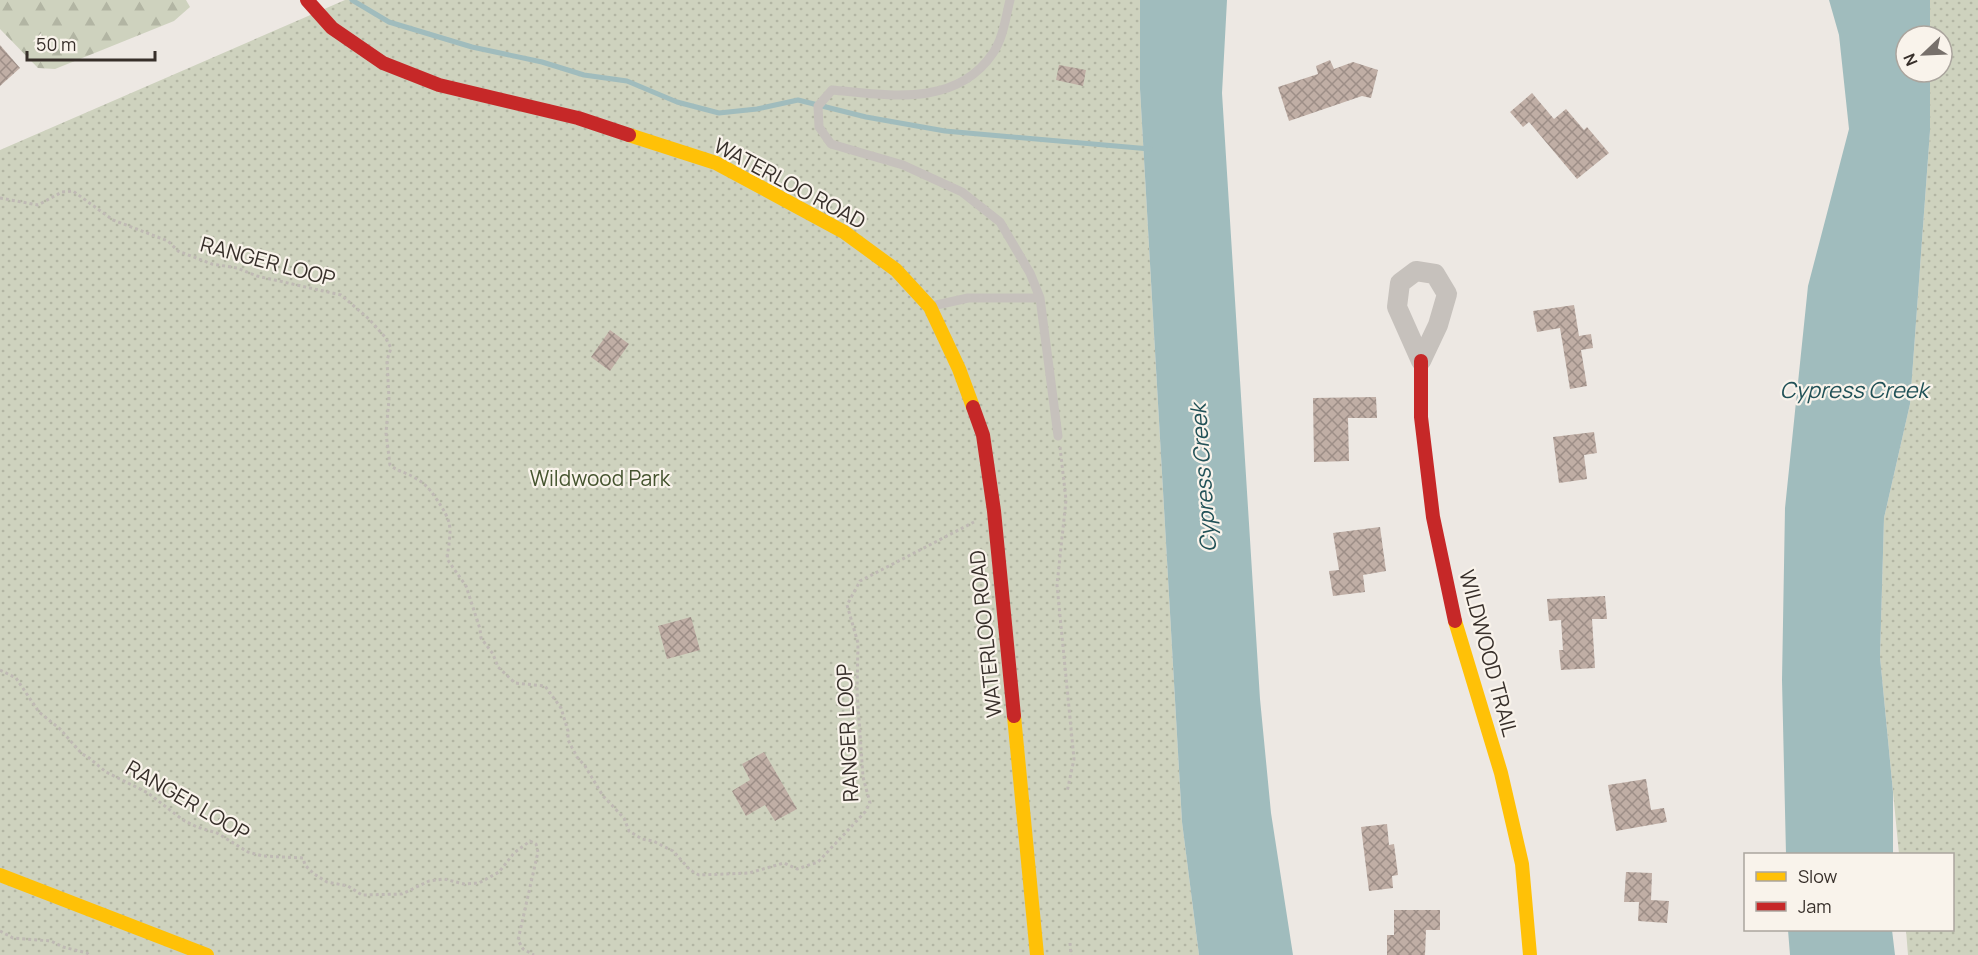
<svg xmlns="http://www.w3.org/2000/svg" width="1978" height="955" font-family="Manrope,sans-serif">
<defs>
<pattern id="forest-firs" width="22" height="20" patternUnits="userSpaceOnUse" patternTransform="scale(1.5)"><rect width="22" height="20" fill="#ced2be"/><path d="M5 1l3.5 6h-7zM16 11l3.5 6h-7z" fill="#b2b5a3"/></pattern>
<pattern id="park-dots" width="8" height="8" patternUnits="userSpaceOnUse" patternTransform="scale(1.5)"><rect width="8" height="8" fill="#ced2be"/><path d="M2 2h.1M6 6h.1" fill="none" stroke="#b2b5a3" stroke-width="1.8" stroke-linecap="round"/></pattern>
<pattern id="building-cross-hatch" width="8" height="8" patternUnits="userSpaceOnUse" patternTransform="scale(1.5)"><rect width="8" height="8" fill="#c0aea5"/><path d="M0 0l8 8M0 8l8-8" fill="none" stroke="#9d8e87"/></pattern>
</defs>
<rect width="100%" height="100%" fill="#ede8e3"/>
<path fill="url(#forest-firs)" d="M 0,0 L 186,0 L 190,7 L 174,21 L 55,69 L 38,68 L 0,29 Z"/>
<path fill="url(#park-dots)" d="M 345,0 L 1140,0 L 1140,89 L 1182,822 L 1199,955 L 0,955 L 0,150 Z
M 1930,0 L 1978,0 L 1978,955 L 1908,955 L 1906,930 L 1952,930 L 1952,854 L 1899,854 L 1880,657 L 1884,518 L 1910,404 L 1930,131 L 1930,72 L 1942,72 L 1942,36 L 1930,36 Z"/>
<path fill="#a0bcbd" d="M 1140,0 L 1227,0 L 1222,93 L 1260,699 L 1271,813 L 1293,955 L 1199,955 L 1182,822 L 1140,89 Z
M 1829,0 L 1930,0 L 1930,36 L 1906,36 L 1906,72 L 1930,72 L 1930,131 L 1910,404 L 1884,518 L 1880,657 L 1893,792 L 1893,854 L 1786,854 L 1782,680 L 1785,508 L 1808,286 L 1849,129 L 1839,35 Z
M 1788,930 L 1892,930 L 1895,955 L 1790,955 Z"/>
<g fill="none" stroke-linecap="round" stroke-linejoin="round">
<path stroke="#a0bcbd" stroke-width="5" d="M 352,0 L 389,22 L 472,47 L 542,62 L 584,75 L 627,81 L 677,102 L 719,113 L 757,109 L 798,100 L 866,117 L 945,131 L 1150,149"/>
</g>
<path fill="url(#building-cross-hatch)" d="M 0,45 L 20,68 L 0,86 Z
M 1330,60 L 1334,69 L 1353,62 L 1378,70 L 1371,98 L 1362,96 L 1289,121 L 1278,87 L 1318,74 L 1316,66 Z
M 1059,65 L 1086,70 L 1083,86 L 1056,80 Z
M 1532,93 L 1554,119 L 1566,109 L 1584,130 L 1587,127 L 1609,153 L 1577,179 L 1529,122 L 1523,127 L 1510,112 Z
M 1574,305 L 1579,336 L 1591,334 L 1593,348 L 1581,350 L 1587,386 L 1570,389 L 1560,328 L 1537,332 L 1533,311 Z
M 610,330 L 629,344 L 610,371 L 591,357 Z
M 1376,397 L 1377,418 L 1348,418 L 1349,461 L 1314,462 L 1313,398 Z
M 1594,432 L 1597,453 L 1584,455 L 1587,479 L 1559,483 L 1553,437 Z
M 1380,527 L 1386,571 L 1363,575 L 1365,592 L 1333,596 L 1329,571 L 1339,570 L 1333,533 Z
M 1605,596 L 1607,619 L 1592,619 L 1595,668 L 1561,670 L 1559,650 L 1563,650 L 1561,620 L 1549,621 L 1547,599 Z
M 691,617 L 700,650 L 667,659 L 658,626 Z
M 764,752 L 797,809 L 775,821 L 765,805 L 746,816 L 732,791 L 750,780 L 742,764 Z
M 1646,779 L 1651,810 L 1664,808 L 1667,822 L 1616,831 L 1608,785 Z
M 1387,824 L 1389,845 L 1394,844 L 1398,875 L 1392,876 L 1393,888 L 1369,891 L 1361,827 Z
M 1626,872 L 1652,873 L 1651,900 L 1669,901 L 1667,923 L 1638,921 L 1639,902 L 1624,902 Z
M 1394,910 L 1440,910 L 1440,930 L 1426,930 L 1425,955 L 1387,955 L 1387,935 L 1394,935 Z"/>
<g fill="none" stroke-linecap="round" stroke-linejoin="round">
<path stroke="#bfb9b4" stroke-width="3" stroke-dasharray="3 3" stroke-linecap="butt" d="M 0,198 L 38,205 L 62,192 L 73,191 L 113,220 L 168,241 L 178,251 L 212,264 L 237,268 L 257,276 L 341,295 L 369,319 L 385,337 L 391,348 L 387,360 L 389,399 L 386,433 L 390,465 C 398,472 406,472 415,478 C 424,483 429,488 435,497 C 454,524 451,527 447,559 L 466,586 L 480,629 L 481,638 L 493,654 L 498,667 L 515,683 L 545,686 L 561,708 L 568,731 L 568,740 L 577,757 L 585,766 L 603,796 L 624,818 L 629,831 L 642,839 L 653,841 L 673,851 L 690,870 L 699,875 L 749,873 L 784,863 L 797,869 L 818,862 L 865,812 L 870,803 L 863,777 L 857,691 L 858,643 L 847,605 L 860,581 L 974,522
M 1060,447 L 1066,500 L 1057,585 L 1074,759 L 1067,792
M 0,670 L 16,678 L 39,712 L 60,729 L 82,754 L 88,757 L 106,772 L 148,793 L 183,820 L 197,827 L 217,833 L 248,852 L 263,856 L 303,858 L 305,865 L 314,874 L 327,882 L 348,886 L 362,895 L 402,894 L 429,881 L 444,879 L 464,884 L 479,883 L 499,872 L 514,853 L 530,841 L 536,844 L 538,852 L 518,940 L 523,949 L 534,955
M 0,931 L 13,938 L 51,941 L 63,947 L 87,953 L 89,955
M 1070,943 L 1071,955"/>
<path stroke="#c6c1bc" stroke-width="9" d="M 1040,298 L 1058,436
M 932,306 L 968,298 L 1040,298 L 1030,273 L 1000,222 L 962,192 L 903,165 L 831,144 L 819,127 L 818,106 L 832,90 C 888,95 956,108 993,53 C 1003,39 1006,16 1010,0"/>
<path stroke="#c6c1bc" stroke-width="20" d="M 1416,271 L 1435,274 L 1447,294 L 1438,325 L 1421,361 L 1397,307 L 1400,283 Z"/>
<path stroke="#ffc107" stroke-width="14" d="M 629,135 L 716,163 L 844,232 L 896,270 L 930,307 L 959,369 L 973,407
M 1455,621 L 1501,773 L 1522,864 L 1530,955
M 1014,716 L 1037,955
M 0,875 L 207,955"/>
<path stroke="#c62828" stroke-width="14" d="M 307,0 L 332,28 L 383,63 L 439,85 L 578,118 L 629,135
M 1421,361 L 1421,417 L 1433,517 L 1455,621
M 973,407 L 983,435 L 994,511 L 1014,716"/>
</g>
<g text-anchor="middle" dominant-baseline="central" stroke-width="4.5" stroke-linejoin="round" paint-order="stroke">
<g font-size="21" fill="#372f2a" stroke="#f9f3eb">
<text transform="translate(790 183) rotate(28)">WATERLOO ROAD</text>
<text transform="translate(268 261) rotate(15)">RANGER LOOP</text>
<text transform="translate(985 634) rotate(-96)">WATERLOO ROAD</text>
<text transform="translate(1489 653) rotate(75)">WILDWOOD TRAIL</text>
<text transform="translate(847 733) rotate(-93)">RANGER LOOP</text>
<text transform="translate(188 800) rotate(30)">RANGER LOOP</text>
</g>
<g font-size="21" fill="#45542f" stroke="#f9f3eb">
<text x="600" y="478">Wildwood Park</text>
</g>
<g font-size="22" font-style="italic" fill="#215157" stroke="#f9f3eb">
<text x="1854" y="390">Cypress Creek</text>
<text transform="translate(1203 478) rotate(-94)">Cypress Creek</text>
</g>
</g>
<rect x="1744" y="853" width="210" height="78" fill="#f9f3eb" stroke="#aba59e" stroke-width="1.5"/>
<rect x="1756" y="872" width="30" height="9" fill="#ffc107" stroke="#aba59e" stroke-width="1.5"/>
<text x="1798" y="883" font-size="18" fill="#372f2a">Slow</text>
<rect x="1756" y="902" width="30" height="9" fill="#c62828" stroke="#aba59e" stroke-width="1.5"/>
<text x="1798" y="913" font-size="18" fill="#372f2a">Jam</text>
<g transform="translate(1924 54) rotate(247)"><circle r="28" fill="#f9f3eb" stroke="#aba59e" stroke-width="1.5"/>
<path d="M0-4.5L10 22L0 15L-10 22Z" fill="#77706b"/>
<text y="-9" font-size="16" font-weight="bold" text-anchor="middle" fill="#372f2a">N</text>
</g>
<path d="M27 51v9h128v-9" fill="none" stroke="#372f2a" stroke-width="3"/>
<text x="36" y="51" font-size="18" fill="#372f2a" stroke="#f9f3eb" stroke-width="4.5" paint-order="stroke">50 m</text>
</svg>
